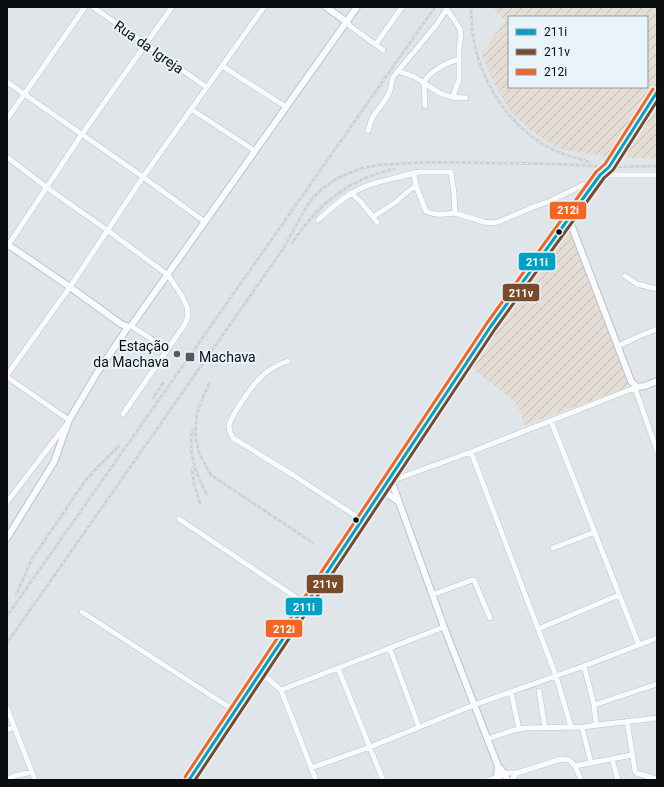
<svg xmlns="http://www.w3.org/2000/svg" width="664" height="787" font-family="Roboto,sans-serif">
<defs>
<pattern id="industrial-furrows" width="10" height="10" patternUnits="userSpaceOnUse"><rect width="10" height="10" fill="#e4ddd5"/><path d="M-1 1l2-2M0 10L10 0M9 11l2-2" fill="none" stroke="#c2bcb6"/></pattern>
</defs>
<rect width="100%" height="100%" fill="#e0e5e9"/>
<path fill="url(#industrial-furrows)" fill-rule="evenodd" d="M 491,7 L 657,7 L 657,158 L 617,158 L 568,151 L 555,147 L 529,129 L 510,111 L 495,85 L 481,54 L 506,20 ZM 509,17 L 647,17 L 647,87 L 509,87 Z
M 570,229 L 629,381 L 628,387 L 525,425 L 516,402 L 470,367 L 564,231 Z"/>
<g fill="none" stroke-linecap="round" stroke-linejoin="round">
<g stroke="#bec2c5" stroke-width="6">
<path id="minor" d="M 93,7 L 206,87
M 446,9 L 453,18 L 460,29 L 461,36 L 459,48 L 459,80 L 454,93 L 454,98
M 347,22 L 350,26 L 383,50
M 376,44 L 402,7
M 459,60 C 448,61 427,73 424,83 C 442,95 444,97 466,98
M 222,66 L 286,107
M 7,82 L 143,177 L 205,222
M 425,106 L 424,83 L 415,77 L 398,71 L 437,24 L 448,7
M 191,109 L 255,151
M 7,119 L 85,7
M 368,131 L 372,118 L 385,100 L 390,91 L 393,77 L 398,71
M 7,157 L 46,187 L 107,230 L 168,275 L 182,296 L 187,307 L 188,316 L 185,324 L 123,414
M 600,175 L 657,175
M 351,193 L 361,202 L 377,222
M 455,213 C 446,214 434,216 426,211 L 416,186 L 414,173 L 419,172 L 451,172 L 454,193 L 455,213 L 484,222 L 491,223 L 498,222 L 533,207 L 548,202 L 583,185 L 594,183
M 373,217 L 396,202 L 407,192 L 416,186
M 318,220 C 329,210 340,200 352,193 C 370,182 394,179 414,173
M 7,247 L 82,134 L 172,7
M 625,276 L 637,284 L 657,289
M 131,326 L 167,349
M 618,346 L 642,335 L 657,329
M 288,361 C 277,365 267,370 259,379 C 252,386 230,417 229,426 C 229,431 231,434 233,438 L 293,475 L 362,520
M 7,375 L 70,287 L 143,177 L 264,7
M 7,377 L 69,420
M 635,388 L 657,451
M 551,421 L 639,645
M 471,452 L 556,676 L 571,727
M 391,481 L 471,452 L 637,387
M 7,502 L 66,425
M 179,519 L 306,604
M 553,548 L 595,532
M 432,595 L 472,580 L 474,580 L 490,618
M 82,612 L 235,711
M 538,629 L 619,595
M 390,649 L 419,727
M 584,666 L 594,705 L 596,724
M 338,668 L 383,780
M 260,672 L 281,690 L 316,780
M 281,690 L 444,627
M 539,691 L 545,728
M 511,692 L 519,729
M 594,705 L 657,684
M 7,708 L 35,780
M 627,721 L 635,771 L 636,773 L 657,779
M 582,727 L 591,763
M 7,730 L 14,727
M 487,739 L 514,730 L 525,728 L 582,727 L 657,718
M 612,759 L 618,780
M 575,766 L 632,755
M 311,768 L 370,747 L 474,705 L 584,666 L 657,638
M 7,780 L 14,776 L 32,772
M 490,780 L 507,773 L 517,773 L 561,759 L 569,760 L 575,766 L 581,780
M 512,780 L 517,773"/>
</g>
<g stroke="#bec2c5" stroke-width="8">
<path id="tertiary" d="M 326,7 L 347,22
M 569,219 L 631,381 L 637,387 L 645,386 L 657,381
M 7,244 L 70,287 L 121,324 L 128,327
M 390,477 L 444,627 L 498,766 L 505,774 L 507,780
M 382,490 L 399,502
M 7,538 L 54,462 L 69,420 L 97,373 L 128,327 L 131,326 C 206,219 282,113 357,7
M 498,766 L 497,777 L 500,780"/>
</g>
<g stroke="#bec2c5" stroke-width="8">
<path id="secondary" d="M 189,780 L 491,326 L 600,175 L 609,167 L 657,92"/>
</g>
<use href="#minor" stroke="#fafbfc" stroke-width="5"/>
<use href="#tertiary" stroke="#fafbfc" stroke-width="6"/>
<use href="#secondary" stroke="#fafbfc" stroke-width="7"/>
<g stroke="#cccdcf" stroke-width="2.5">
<path id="rail" d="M 471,7 C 470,60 496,114 541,143 C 554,152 575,158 590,162
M 292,243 C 316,206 350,178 394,169
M 153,398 L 163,383
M 201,401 L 197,414 L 195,434 L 199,453 L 211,475 L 313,543
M 199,406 L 209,384
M 192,430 C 188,452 196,476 207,494
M 192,468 L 194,484 L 200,503
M 16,595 L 32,559 L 85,481 L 95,470 L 119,446
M 7,616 L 435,7
M 7,643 L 283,249 L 308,204 L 314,197 L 322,189 L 336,179 L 354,171 L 363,168 L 379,165 L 431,162 L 559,164 L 609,167 L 657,166"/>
</g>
<use href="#rail" stroke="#e9f3fa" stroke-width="1" stroke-dasharray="3" stroke-linecap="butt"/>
<g stroke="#e9f3fa" stroke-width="6">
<path id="bus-1" d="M 189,780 L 491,326 L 600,175 L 609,167 L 657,92"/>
</g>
<g stroke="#e9f3fa" stroke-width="6">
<path id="bus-2" d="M 195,780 L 495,329 L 604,178 L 613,170 L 657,101"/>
</g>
<g stroke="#e9f3fa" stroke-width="6">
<path id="bus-3" d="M 185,777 L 487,323 L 596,172 L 605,164 L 653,89"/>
</g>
<use href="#bus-1" stroke="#01a1c5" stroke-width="3"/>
<use href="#bus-2" stroke="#7a4b2a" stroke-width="3"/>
<use href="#bus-3" stroke="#f26522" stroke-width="3"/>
</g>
<g fill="#0b0e11" stroke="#e9f3fa" stroke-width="1.5">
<circle cx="559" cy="232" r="3.5"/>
<circle cx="356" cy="520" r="3.5"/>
</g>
<g fill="#56595d" stroke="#e9f3fa" stroke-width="1.5">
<circle cx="177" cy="354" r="4"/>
<rect x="185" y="352" width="10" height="10" rx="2"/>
</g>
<g text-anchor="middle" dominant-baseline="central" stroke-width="4" stroke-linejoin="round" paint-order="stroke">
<g font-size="14" fill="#0b0e11" stroke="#e9f3fa">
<text transform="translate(149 47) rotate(35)">Rua da Igreja</text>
</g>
<g font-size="14" fill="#0b0e11" stroke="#e9f3fa" text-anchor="end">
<text x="169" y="346">Estação<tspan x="169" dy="16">da Machava</tspan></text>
<text x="199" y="357" text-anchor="start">Machava</text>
</g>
</g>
<g stroke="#e9f3fa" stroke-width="1.5">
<rect x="549" y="201" width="38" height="19" rx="4" fill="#f26522"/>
<rect x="518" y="252" width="38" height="19" rx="4" fill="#01a1c5"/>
<rect x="502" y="283" width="38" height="19" rx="4" fill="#7a4b2a"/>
<rect x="306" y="574" width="38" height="20" rx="4" fill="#7a4b2a"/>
<rect x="285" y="597" width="38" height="19" rx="4" fill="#01a1c5"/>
<rect x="265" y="619" width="38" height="19" rx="4" fill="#f26522"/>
</g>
<g font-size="11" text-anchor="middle" font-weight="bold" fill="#fff">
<text x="568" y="214">212i</text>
<text x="537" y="266">211i</text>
<text x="521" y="297">211v</text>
<text x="325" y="588">211v</text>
<text x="304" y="611">211i</text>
<text x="284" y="633">212i</text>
</g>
<rect width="664" height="787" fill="none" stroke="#0b0e11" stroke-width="16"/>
<rect x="508" y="16" width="140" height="72" fill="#e9f3fa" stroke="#90979d"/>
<rect x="516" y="29" width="20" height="6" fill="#01a1c5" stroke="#90979d"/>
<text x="544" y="36" font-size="12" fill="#0b0e11">211i</text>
<rect x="516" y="49" width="20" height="6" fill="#7a4b2a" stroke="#90979d"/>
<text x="544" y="56" font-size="12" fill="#0b0e11">211v</text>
<rect x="516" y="69" width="20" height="6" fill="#f26522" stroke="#90979d"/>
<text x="544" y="76" font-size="12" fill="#0b0e11">212i</text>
</svg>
